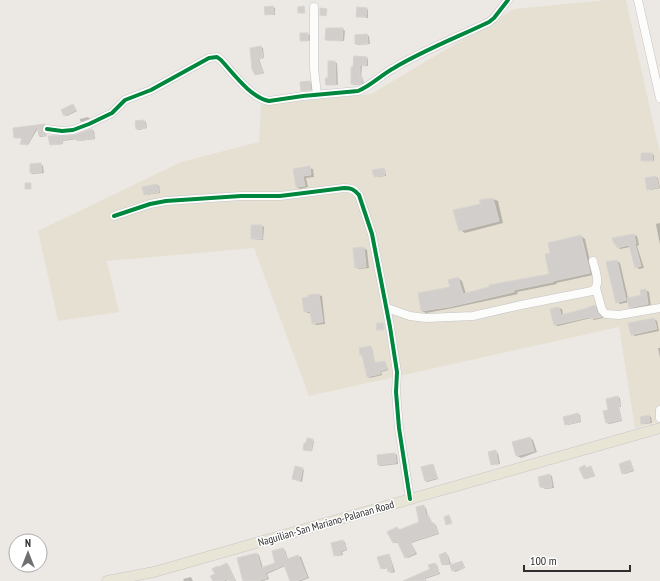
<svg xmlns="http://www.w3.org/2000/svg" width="660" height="581" font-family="'PT Sans Narrow',sans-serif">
<rect width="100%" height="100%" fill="#ece8e4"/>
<path fill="#e6e0d3" d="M 606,0 L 626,0 L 660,153 L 660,421 L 635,428 L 619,327 L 309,396 L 254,248 L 107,261 L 119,312 L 58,321 L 38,231 L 181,162 L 259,142 L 261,105 L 371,94 L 514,9 Z"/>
<path fill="#0003" d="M 273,7 L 275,8 L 275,15 L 267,15 L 266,14 Z
M 367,9 L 368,10 L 368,18 L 357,16 Z
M 343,29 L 345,31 L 344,41 L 328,40 Z
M 301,34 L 310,35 L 310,41 L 301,40 Z
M 367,35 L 369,36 L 370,44 L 358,45 L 356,44 L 356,36 Z
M 261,47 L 263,48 L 264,58 L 259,59 L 264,73 L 257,75 L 255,74 L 253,69 Z
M 366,58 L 368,59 L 368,66 L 362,66 L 361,77 L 363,79 L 364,84 L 354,85 L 352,84 L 352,68 Z
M 329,62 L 337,63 L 338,85 L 327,84 L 329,79 Z
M 310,82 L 312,83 L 312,90 L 304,91 L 302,90 Z
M 73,105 L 77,111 L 67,116 L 65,115 Z
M 88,117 L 90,119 L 82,122 L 80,121 L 80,119 Z
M 144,121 L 146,122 L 147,128 L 139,130 L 137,129 Z
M 44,125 L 46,126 L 43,129 L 43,133 L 47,136 L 41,137 L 39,136 L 38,128 L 28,145 L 21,143 L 23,138 L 15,138 L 14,129 Z
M 92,130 L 94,131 L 95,139 L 80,141 L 78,139 L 63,141 L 63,144 L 51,144 L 49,137 L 74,136 Z
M 642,154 L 652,154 L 654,155 L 654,161 L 644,161 L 642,160 Z
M 41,164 L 43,166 L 44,173 L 33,174 L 31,173 Z
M 309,168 L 313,169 L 314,177 L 306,178 L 308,187 L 300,189 L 297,187 L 294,170 Z
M 383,169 L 385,170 L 386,176 L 376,177 L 374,176 Z
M 656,177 L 658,178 L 660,188 L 650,190 L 648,189 Z
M 157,185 L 159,186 L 160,193 L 146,195 L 145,194 Z
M 493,199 L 498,201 L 503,223 L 465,233 L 460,230 L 482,205 Z
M 660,223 L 660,245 L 656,224 Z
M 262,226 L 264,227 L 263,240 L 252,239 Z
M 634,235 L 637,236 L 639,245 L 637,246 L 644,268 L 639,269 L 636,267 L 630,247 L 620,249 L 615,244 Z
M 581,236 L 585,239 L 593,275 L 556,283 L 557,284 L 517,292 L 518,294 L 453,308 L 426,313 L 422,311 L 451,288 L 458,278 L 462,281 L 466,294 L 550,275 L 551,254 Z
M 364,248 L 367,250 L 369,268 L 359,269 L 356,267 Z
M 617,261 L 620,263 L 628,298 L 642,296 L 646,290 L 649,292 L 651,306 L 633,309 L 630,307 L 629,302 L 620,304 L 617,302 Z
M 319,295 L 322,296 L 325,324 L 316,325 L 313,323 L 312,313 L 308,313 L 305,311 Z
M 595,306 L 598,308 L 599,314 L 603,318 L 594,320 L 591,318 L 558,326 L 555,325 L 559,308 L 562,309 L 563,315 Z
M 654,319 L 657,321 L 659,331 L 635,336 L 631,334 Z
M 370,347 L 372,348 L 375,364 L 385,363 L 386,364 L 388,370 L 381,372 L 382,375 L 370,378 L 368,377 L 363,356 L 361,355 Z
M 658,348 L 660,348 L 660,358 Z
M 618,397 L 620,398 L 621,407 L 619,407 L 622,421 L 609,424 L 607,423 L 609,411 Z
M 578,414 L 580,415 L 581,422 L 568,425 L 566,424 Z
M 649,416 L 651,417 L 652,423 L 644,424 L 642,423 Z
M 530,438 L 533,440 L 537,452 L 521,458 L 517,456 L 513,443 Z
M 312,440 L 314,441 L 312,451 L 304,450 L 307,444 Z
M 496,452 L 498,453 L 500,464 L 493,465 L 491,464 Z
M 395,454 L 397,455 L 398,464 L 381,466 L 379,465 Z
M 629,461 L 631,462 L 634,471 L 625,474 L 623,473 Z
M 433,465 L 434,466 L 438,479 L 427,482 L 425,481 Z
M 585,466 L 588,468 L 590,467 L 592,468 L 595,476 L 586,479 L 584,478 Z
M 302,469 L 304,470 L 302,482 L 293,479 Z
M 550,475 L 552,476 L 554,488 L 546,489 L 540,487 Z
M 423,506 L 426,508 L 428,516 L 433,524 L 436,525 L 439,534 L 411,543 L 417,554 L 408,558 L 406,557 L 399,542 L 396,543 L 393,542 L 397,528 L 400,530 L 421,522 Z
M 343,541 L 345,542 L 347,550 L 342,552 L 343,555 L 337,556 L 335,555 L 332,544 Z
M 283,549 L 285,550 L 288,559 L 298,556 L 301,557 L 309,578 L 301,581 L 291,581 L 285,566 L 267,574 L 269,579 L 263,581 L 244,581 L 257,554 L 259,555 L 263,568 L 276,563 Z
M 446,554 L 448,555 L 451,564 L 445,565 L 443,564 Z
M 389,555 L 390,556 L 395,572 L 391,573 L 388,568 L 383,569 L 382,568 Z
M 461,562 L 463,563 L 465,568 L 455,572 L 453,570 Z
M 227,564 L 229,566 L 236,581 L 231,581 L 229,579 L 226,581 L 214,581 L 219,568 Z
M 435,564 L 437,565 L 440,574 L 425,579 L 426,581 L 409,581 L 431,570 Z
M 191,577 L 193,581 L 184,581 L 183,579 Z"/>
<path fill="#d1cecb" stroke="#d7d4d0" d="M 273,6 L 274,14 L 265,15 L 264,7 Z
M 304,6 L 305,13 L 298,13 L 298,7 Z
M 357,7 L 367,8 L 366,17 L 356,17 Z
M 320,8 L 327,9 L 326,16 L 320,15 Z
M 326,28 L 343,28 L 342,41 L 325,40 Z
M 300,33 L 308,33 L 308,41 L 300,41 Z
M 367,34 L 368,44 L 355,44 L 355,35 Z
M 261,46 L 263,58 L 257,58 L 263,72 L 255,75 L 252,69 L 250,48 Z
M 354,56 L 367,57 L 366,66 L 360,65 L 360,77 L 362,76 L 362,83 L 360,84 L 351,84 L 351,67 L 353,67 Z
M 328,61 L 335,61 L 336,85 L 326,85 L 325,78 L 328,78 Z
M 310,81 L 311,90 L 301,91 L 300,82 Z
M 73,104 L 76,110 L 64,116 L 61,110 Z
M 144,120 L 146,128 L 136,129 L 135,121 Z
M 45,124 L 42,126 L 42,131 L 47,135 L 39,136 L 37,126 L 27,145 L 20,144 L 22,138 L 14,138 L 13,128 Z
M 92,129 L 94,138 L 77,141 L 76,138 L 62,140 L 62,144 L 50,145 L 48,136 L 74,135 Z
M 641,153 L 652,153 L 653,161 L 641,161 Z
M 41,163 L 42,172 L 30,173 L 30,164 Z
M 310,166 L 311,175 L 303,176 L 305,186 L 296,187 L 293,169 Z
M 384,168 L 385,175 L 374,177 L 372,170 Z
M 656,176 L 659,187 L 647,190 L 645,178 Z
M 25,183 L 31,183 L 31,189 L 25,189 Z
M 157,184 L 159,192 L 144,195 L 142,187 Z
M 493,198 L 499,221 L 459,231 L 453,210 L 481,204 L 479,200 Z
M 251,225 L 262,225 L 262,239 L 251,239 Z
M 634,234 L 636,244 L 635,244 L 641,266 L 635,268 L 629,245 L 617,248 L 616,244 L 614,244 L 612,238 Z
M 581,235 L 590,273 L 553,281 L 553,282 L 514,290 L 514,292 L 449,307 L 421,311 L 418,293 L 450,287 L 448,280 L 458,277 L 463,294 L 489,287 L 489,285 L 549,274 L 545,254 L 550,253 L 548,243 Z
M 364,247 L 366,267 L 355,268 L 353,248 Z
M 617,260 L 626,300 L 616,303 L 606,262 Z
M 646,289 L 648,304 L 629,308 L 627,298 L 641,295 L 640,290 Z
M 319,294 L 323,322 L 312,324 L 310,311 L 304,312 L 302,298 L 308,297 L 308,295 Z
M 595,305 L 597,312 L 601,317 L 591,319 L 590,317 L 554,325 L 550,309 L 559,307 L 561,315 L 588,308 L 588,307 Z
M 654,318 L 657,329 L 631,335 L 628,323 Z
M 377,323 L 384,323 L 384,330 L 376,330 Z
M 371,346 L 374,363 L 385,361 L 387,369 L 380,371 L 380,374 L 367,377 L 362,355 L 360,355 L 359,348 Z
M 618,396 L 620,406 L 618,407 L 621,420 L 606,423 L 603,411 L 608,410 L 606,399 Z
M 578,413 L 580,421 L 565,425 L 563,417 Z
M 649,415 L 650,422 L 641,424 L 640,417 Z
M 530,437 L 534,451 L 516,456 L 512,442 Z
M 307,438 L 313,439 L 311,451 L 303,450 L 304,443 L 306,443 Z
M 496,450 L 498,464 L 491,465 L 488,452 Z
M 395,453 L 396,463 L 378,465 L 377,455 Z
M 630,460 L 633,470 L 622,474 L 619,464 Z
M 433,464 L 437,478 L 425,481 L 421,467 Z
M 585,465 L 586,468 L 591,466 L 594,475 L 584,479 L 579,468 Z
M 295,466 L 303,468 L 300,481 L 292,479 Z
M 550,474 L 552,487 L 544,488 L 543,487 L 540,487 L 538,477 Z
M 424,505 L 426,516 L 428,515 L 432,523 L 434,523 L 438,533 L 410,542 L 415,553 L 405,558 L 397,541 L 393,543 L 387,532 L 397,527 L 399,530 L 419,522 L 416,507 Z
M 449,515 L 452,523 L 446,525 L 444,517 Z
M 343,540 L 346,549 L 340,551 L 341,554 L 334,556 L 331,543 Z
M 283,548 L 287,559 L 298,555 L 307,577 L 297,581 L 290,581 L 284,565 L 265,573 L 267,578 L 258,581 L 243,581 L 237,558 L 257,553 L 261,568 L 275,563 L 272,551 Z
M 446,552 L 449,563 L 442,565 L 439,555 Z
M 389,554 L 393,571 L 388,572 L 387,567 L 381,569 L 377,557 Z
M 462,561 L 464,568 L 452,571 L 450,565 Z
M 227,563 L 235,581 L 229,581 L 228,578 L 223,581 L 213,581 L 210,576 L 215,574 L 212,569 L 217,566 L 218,567 Z
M 435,563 L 439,573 L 424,578 L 425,581 L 403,581 L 430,569 L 428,565 Z"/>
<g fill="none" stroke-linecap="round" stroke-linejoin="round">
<g stroke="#c5c4c5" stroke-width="9">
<path id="minor" d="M 638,0 L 660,98
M 314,7 L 314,68 L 317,95
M 47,129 L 62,131 L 73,130 L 89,124 L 112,113 L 125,100 L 151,90 L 209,58 L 217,57 L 221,60 C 233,73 251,98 269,101 L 303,96 L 358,91 C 371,86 381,75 394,68 C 424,50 458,37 489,22 L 494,18 L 508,0
M 114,216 L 150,204 L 166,201 L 241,196 L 280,196 L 344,188 C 351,188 354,189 359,195 L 372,234 L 390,327 L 397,372 L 396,392 L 399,428 L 410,499
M 596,288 L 602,310 L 606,314 L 619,315 L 660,308
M 387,308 L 410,316 L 426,318 L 473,316 L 521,305 L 592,291 C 602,285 595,271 593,261
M 660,410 L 660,418"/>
</g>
<g stroke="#c6c5c4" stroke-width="11">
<path id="major" d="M 107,581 L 154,572 L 660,428"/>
</g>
<use href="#minor" stroke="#fcfcfb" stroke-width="8"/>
<use href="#major" stroke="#e8e4d6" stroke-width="10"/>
<g stroke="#fff" stroke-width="6">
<path id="cycleway" d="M 47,129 L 62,131 L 73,130 L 89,124 L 112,113 L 125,100 L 151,90 L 209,58 L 217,57 L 221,60 C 233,73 251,98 269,101 L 303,96 L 358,91 C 371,86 381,75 394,68 C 424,50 458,37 489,22 L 494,18 L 508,0
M 114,216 L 150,204 L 166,201 L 241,196 L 280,196 L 344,188 C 351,188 354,189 359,195 L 372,234 L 390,327 L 397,372 L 396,392 L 399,428 L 410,499"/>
</g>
<use href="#cycleway" stroke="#00873e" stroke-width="4"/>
</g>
<g text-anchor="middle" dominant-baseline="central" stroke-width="3" stroke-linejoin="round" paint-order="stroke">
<g font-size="11" fill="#2e2e2e" stroke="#fff">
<text transform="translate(326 523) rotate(-16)">Naguilian-San Mariano-Palanan Road</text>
</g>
</g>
<g transform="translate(28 553)"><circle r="19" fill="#ffffff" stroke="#ababab"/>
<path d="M0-3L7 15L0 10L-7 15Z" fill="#706f6e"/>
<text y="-6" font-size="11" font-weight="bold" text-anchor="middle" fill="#2e2e2e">N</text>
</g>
<path d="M524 565v6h106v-6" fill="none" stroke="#2e2e2e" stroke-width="2"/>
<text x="530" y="565" font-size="12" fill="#2e2e2e" stroke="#ffffff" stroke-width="3" paint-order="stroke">100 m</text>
</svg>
